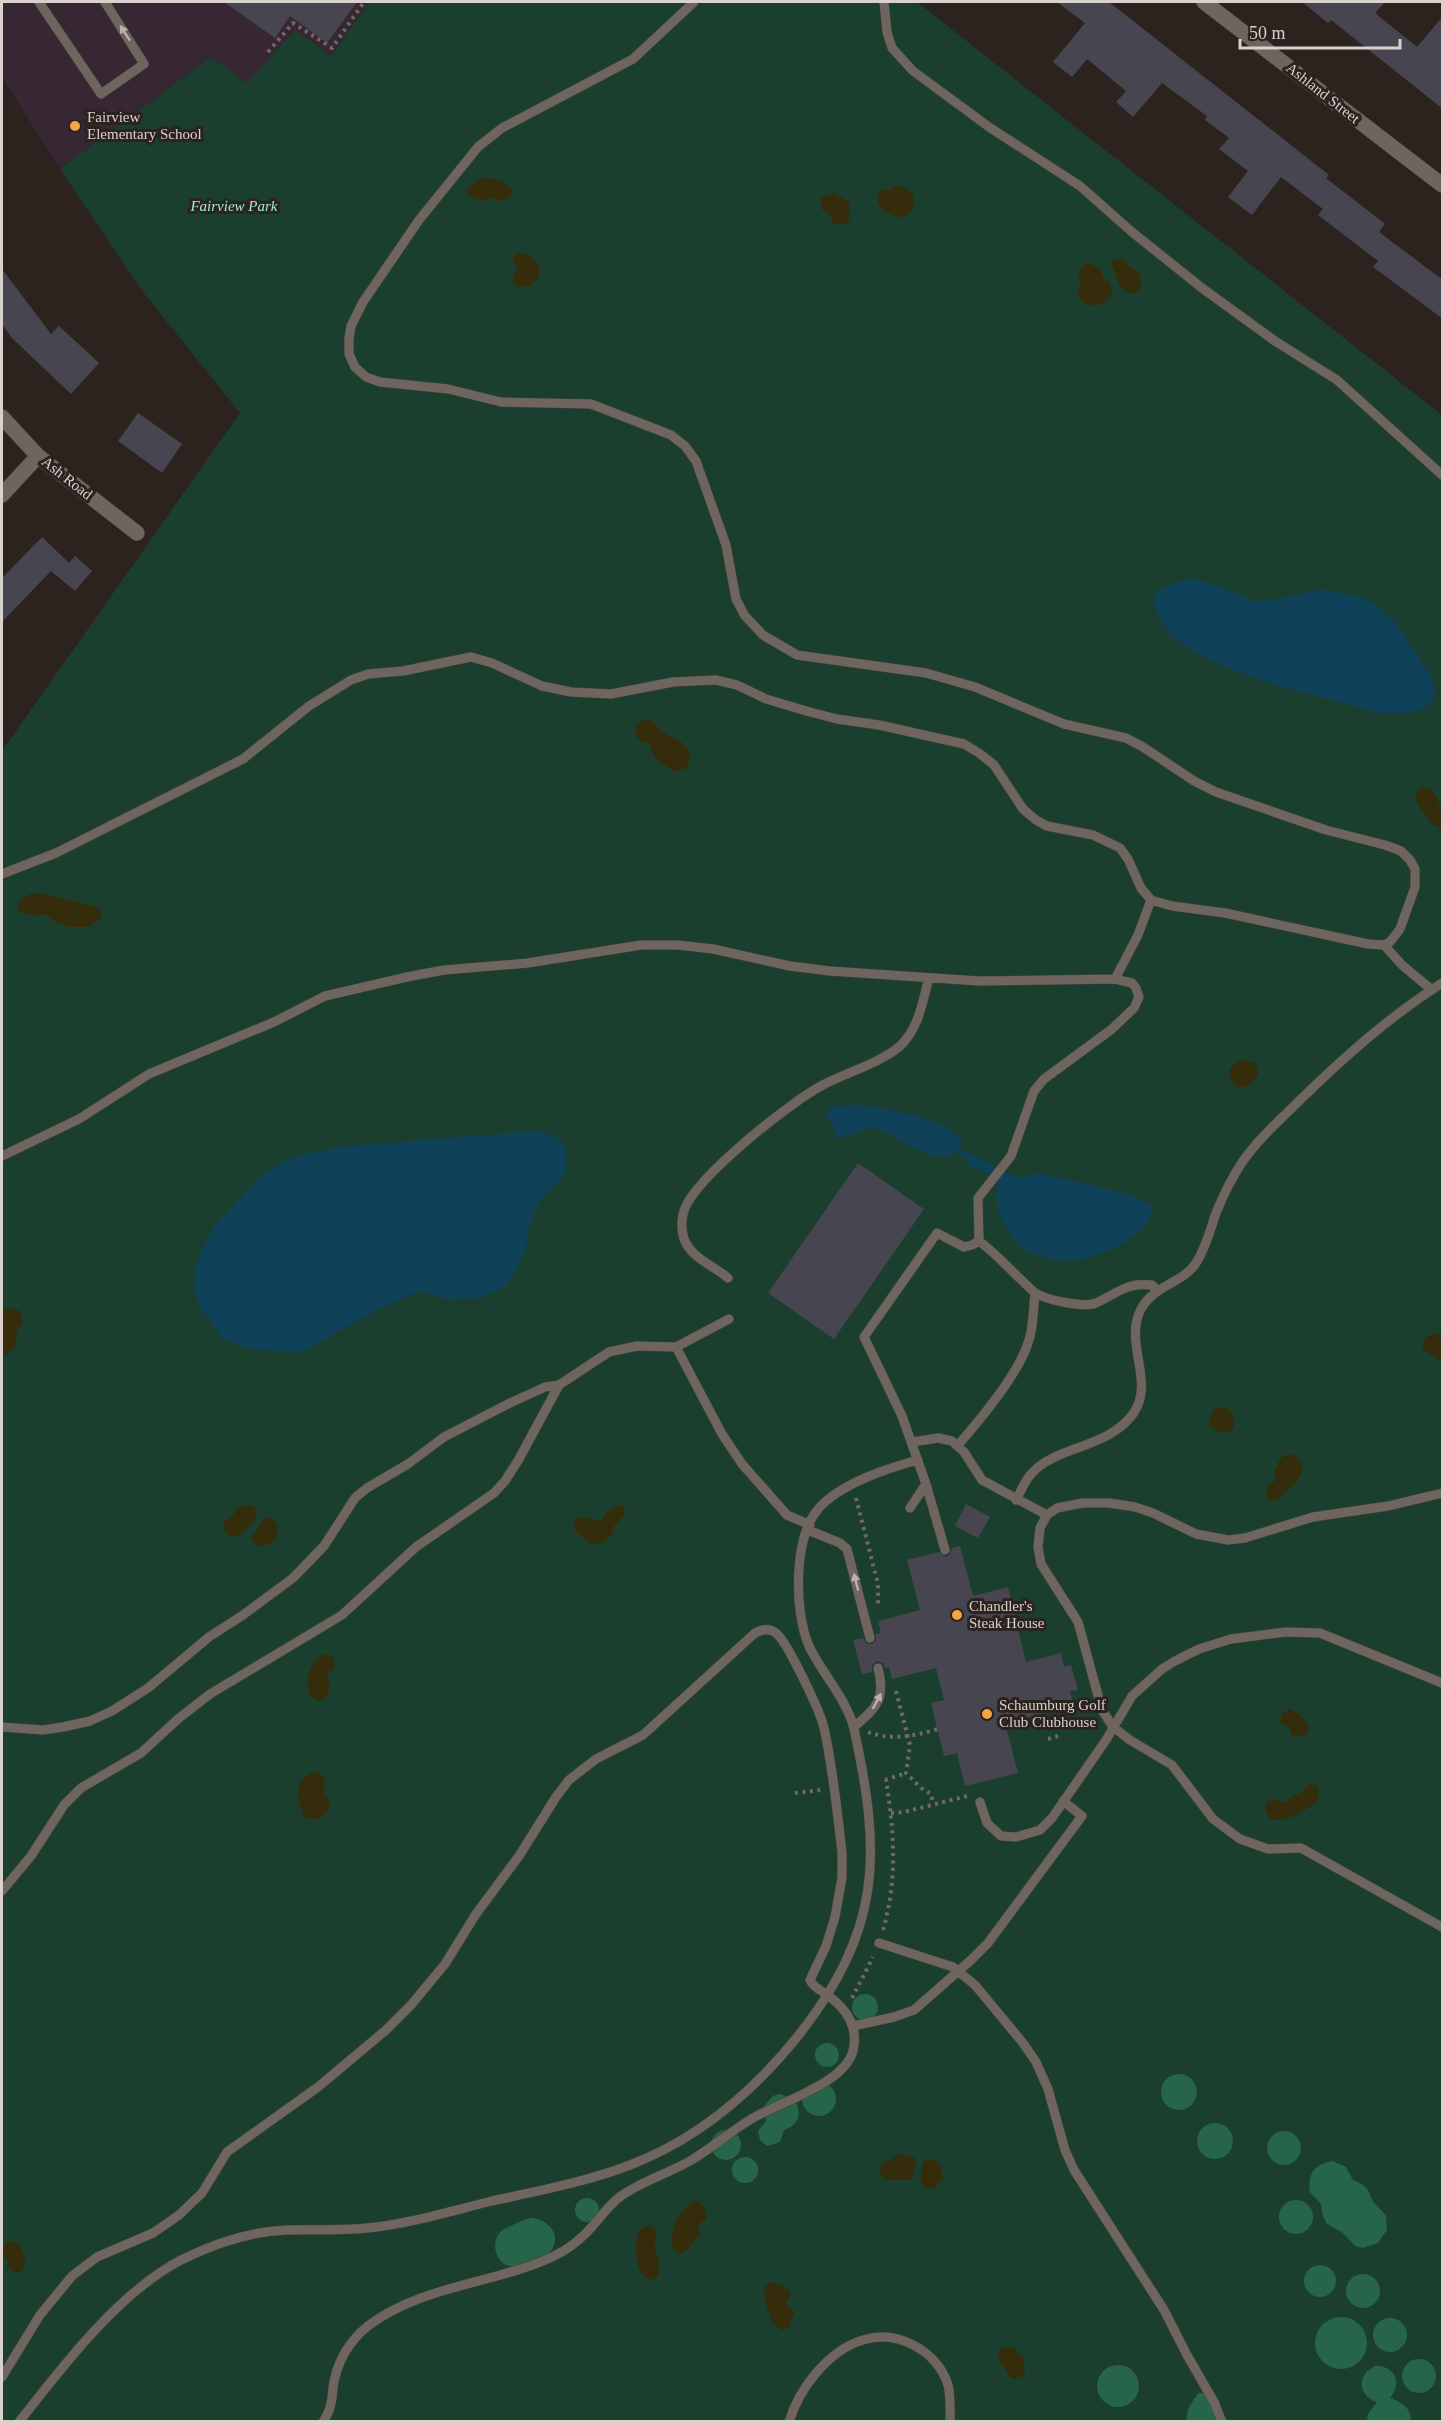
<svg xmlns="http://www.w3.org/2000/svg" width="1444" height="2423" font-family="'Times New Roman',serif">
<rect width="100%" height="100%" fill="#2c231f"/>
<path fill="#362733" d="M 2,2 L 369,2 L 331,56 L 294,31 L 248,84 L 211,57 L 60,169 L 2,77 Z"/>
<path fill="#1b3f2e" d="M 369,2 L 917,2 L 1442,415 L 1442,2421 L 2,2422 L 2,751 L 240,413 L 143,292 L 60,169 L 211,57 L 247,83 L 295,30 L 331,56 Z"/>
<path fill="#266549" d="M852 2007a13 13 0 1 1 26 0a13 13 0 1 1-26 0Z
M815 2055a12 12 0 1 1 24 0a12 12 0 1 1-24 0Z
M1161 2092a18 18 0 1 1 36 0a18 18 0 1 1-36 0Z
M802 2099a17 17 0 1 1 34 0a17 17 0 1 1-34 0Z
M 779,2094 L 793,2098 C 803,2111 800,2125 784,2130 L 780,2142 L 767,2146 L 760,2140 L 758,2131 L 766,2121 L 765,2105 L 773,2096 Z
M1197 2141a18 18 0 1 1 36 0a18 18 0 1 1-36 0Z
M711 2145a15 15 0 1 1 30 0a15 15 0 1 1-30 0Z
M1267 2148a17 17 0 1 1 34 0a17 17 0 1 1-34 0Z
M732 2170a13 13 0 1 1 26 0a13 13 0 1 1-26 0Z
M 1332,2161 L 1346,2167 L 1353,2180 C 1374,2188 1366,2194 1376,2205 C 1380,2209 1383,2211 1386,2216 L 1387,2230 L 1378,2243 L 1363,2248 L 1355,2246 L 1343,2233 L 1327,2224 L 1323,2216 L 1321,2204 L 1310,2192 C 1307,2175 1314,2164 1332,2161 Z
M575 2210a12 12 0 1 1 24 0a12 12 0 1 1-24 0Z
M1279 2217a17 17 0 1 1 34 0a17 17 0 1 1-34 0Z
M 530,2218 C 547,2218 564,2235 550,2252 C 546,2258 525,2265 517,2266 C 498,2270 488,2244 501,2231 C 503,2229 526,2219 530,2218 Z
M1304 2281a16 16 0 1 1 32 0a16 16 0 1 1-32 0Z
M1346 2291a17 17 0 1 1 34 0a17 17 0 1 1-34 0Z
M1315 2343a26 26 0 1 1 52 0a26 26 0 1 1-52 0Z
M1373 2335a17 17 0 1 1 34 0a17 17 0 1 1-34 0Z
M1402 2376a17 17 0 1 1 34 0a17 17 0 1 1-34 0Z
M1097 2386a21 21 0 1 1 42 0a21 21 0 1 1-42 0Z
M 1375,2366 C 1395,2365 1403,2383 1390,2398 C 1402,2402 1411,2408 1411,2421 L 1367,2421 L 1368,2414 L 1377,2402 C 1358,2396 1356,2375 1375,2366 Z
M 1198,2393 L 1205,2393 L 1217,2416 L 1217,2421 L 1186,2422 L 1188,2409 Z"/>
<path fill="#352c0b" d="M 487,178 L 501,181 L 512,189 L 511,196 L 499,201 L 490,197 L 483,201 L 470,197 L 467,191 C 472,183 477,179 487,178 Z
M 894,186 C 909,186 916,194 914,208 L 905,217 C 890,218 867,204 883,189 L 890,191 Z
M 833,193 L 849,202 L 850,217 L 846,224 L 834,224 L 830,214 L 822,210 L 820,198 Z
M 520,253 C 533,254 541,263 539,277 L 530,286 L 519,287 L 515,285 L 513,277 L 518,270 L 512,260 L 515,255 Z
M 1114,259 L 1125,260 L 1130,268 L 1139,271 L 1142,284 L 1139,291 L 1129,294 L 1120,286 L 1111,263 Z
M 1089,263 L 1100,269 L 1104,279 L 1109,282 L 1112,290 L 1109,300 L 1095,306 L 1082,302 L 1077,293 L 1082,286 L 1078,279 C 1079,272 1082,264 1089,263 Z
M 649,720 C 657,724 662,733 669,736 C 680,741 688,743 691,759 L 685,769 L 673,771 L 656,759 L 653,755 L 650,744 L 639,740 C 633,730 636,720 649,720 Z
M 1423,787 L 1433,791 L 1442,809 L 1442,829 L 1431,824 C 1426,810 1411,807 1418,790 Z
M 39,893 L 97,907 L 101,912 L 101,918 L 89,927 L 70,927 L 53,921 L 46,914 L 37,916 L 19,912 L 17,906 C 21,897 29,893 39,893 Z
M 1243,1060 L 1255,1063 L 1258,1069 L 1258,1076 L 1246,1087 L 1237,1087 L 1231,1081 L 1229,1070 L 1234,1064 Z
M 8,1308 L 20,1311 L 23,1323 L 16,1332 C 18,1343 13,1353 2,1356 L 2,1311 Z
M 1433,1334 L 1442,1335 L 1442,1358 L 1439,1360 L 1422,1348 L 1426,1337 Z
M 1218,1407 L 1227,1408 L 1234,1415 L 1234,1428 L 1230,1432 L 1220,1433 L 1209,1426 L 1212,1412 Z
M 1287,1454 L 1292,1454 L 1300,1460 C 1308,1479 1288,1486 1280,1499 L 1271,1501 L 1266,1496 L 1267,1487 L 1276,1480 L 1274,1472 L 1280,1459 Z
M 621,1504 L 625,1508 L 624,1516 L 614,1526 L 612,1535 L 604,1542 L 591,1544 L 576,1532 L 573,1523 L 576,1518 L 586,1517 L 601,1522 L 607,1512 Z
M 246,1505 L 253,1506 L 256,1509 C 260,1526 222,1553 224,1521 L 232,1517 L 237,1508 Z
M 268,1517 C 277,1519 279,1528 277,1536 L 271,1543 L 260,1547 L 253,1541 L 252,1537 L 263,1520 Z
M 325,1654 L 333,1657 L 335,1666 L 327,1677 L 330,1686 C 329,1693 325,1701 317,1701 C 299,1691 309,1661 325,1654 Z
M 1289,1709 C 1298,1712 1308,1720 1309,1730 L 1304,1736 L 1292,1735 L 1290,1727 L 1280,1723 L 1281,1714 Z
M 312,1772 C 327,1773 327,1782 323,1794 L 330,1802 C 329,1817 316,1824 303,1815 L 298,1799 L 300,1782 Z
M 1308,1784 L 1314,1785 L 1318,1788 L 1319,1798 C 1313,1808 1282,1825 1270,1819 L 1265,1808 L 1267,1802 L 1275,1799 L 1286,1802 L 1292,1796 L 1301,1793 Z
M 897,2154 L 913,2157 L 916,2161 L 913,2177 L 911,2180 L 886,2180 L 881,2176 L 880,2169 L 882,2162 L 891,2160 Z
M 932,2159 L 942,2166 L 941,2172 L 943,2178 L 935,2188 C 917,2193 919,2173 924,2161 Z
M 694,2201 L 702,2204 L 707,2213 L 706,2219 L 698,2225 L 700,2234 L 684,2253 L 677,2253 C 662,2240 680,2208 694,2201 Z
M 649,2225 L 656,2229 C 656,2234 654,2241 655,2245 C 656,2255 662,2265 658,2276 L 651,2280 C 634,2276 633,2242 640,2230 Z
M 7,2242 L 15,2242 C 25,2249 29,2264 20,2273 L 11,2271 L 7,2266 L 9,2260 L 2,2255 Z
M 770,2282 L 786,2287 L 791,2294 L 785,2303 L 795,2312 C 792,2316 791,2326 787,2329 C 772,2337 763,2296 764,2287 Z
M 1003,2347 L 1014,2347 L 1018,2355 L 1024,2357 L 1025,2372 L 1023,2376 L 1014,2379 C 1007,2376 1009,2375 1005,2369 C 999,2361 995,2357 1003,2347 Z"/>
<path fill="#0f4258" d="M 1193,579 L 1213,584 L 1256,602 L 1274,600 L 1322,589 L 1369,600 L 1395,622 L 1432,678 L 1435,694 L 1430,704 L 1420,710 L 1401,714 L 1379,713 C 1320,696 1218,675 1173,636 C 1163,626 1157,614 1153,600 C 1163,583 1175,582 1193,579 Z
M 860,1105 C 884,1108 953,1119 962,1142 L 959,1148 L 1017,1178 L 1039,1173 L 1129,1194 L 1143,1200 L 1151,1207 C 1155,1235 1098,1258 1074,1260 C 1061,1262 1037,1257 1025,1250 C 1017,1246 1012,1236 1008,1229 C 998,1215 995,1204 997,1186 L 985,1172 L 971,1167 L 965,1158 L 956,1152 C 927,1167 903,1136 877,1129 C 864,1125 850,1140 837,1138 L 832,1123 L 826,1115 L 828,1110 L 838,1106 Z
M 533,1131 C 561,1134 569,1144 566,1173 L 539,1203 L 530,1222 L 525,1251 L 507,1285 L 482,1298 L 447,1299 L 419,1291 L 377,1310 L 299,1353 L 246,1348 L 223,1338 L 200,1307 L 194,1288 L 196,1269 L 201,1252 L 214,1227 L 258,1179 L 284,1161 L 304,1154 L 340,1147 Z"/>
<path fill="#474650" d="M 224,2 L 357,2 L 327,43 L 290,16 L 275,38 Z
M 1057,2 L 1109,2 L 1329,175 L 1326,178 L 1385,224 L 1379,232 L 1443,280 L 1443,319 L 1373,267 L 1378,261 L 1318,215 L 1323,209 L 1281,177 L 1252,215 L 1228,197 L 1248,171 L 1219,149 L 1229,138 L 1205,120 L 1207,116 L 1162,83 L 1133,117 L 1116,102 L 1126,91 L 1087,59 L 1072,77 L 1053,62 L 1085,23 Z
M 1302,2 L 1385,2 L 1375,13 L 1417,47 L 1443,16 L 1443,109 L 1331,20 L 1328,23 Z
M 2,269 L 51,334 L 59,326 L 99,363 L 71,394 L 12,338 L 2,324 Z
M 138,413 L 182,444 L 162,473 L 118,441 Z
M 42,537 L 69,563 L 75,556 L 92,571 L 75,591 L 51,571 L 2,622 L 2,578 Z
M 858,1163 L 924,1209 L 834,1339 L 768,1293 Z
M 966,1504 L 990,1517 L 978,1538 L 955,1526 Z
M 960,1546 L 973,1596 L 1008,1587 L 1026,1662 L 1061,1653 L 1064,1667 L 1071,1665 L 1078,1690 L 1070,1691 L 1074,1705 L 1005,1723 L 1018,1773 L 965,1786 L 957,1753 L 944,1756 L 931,1703 L 944,1700 L 936,1668 L 892,1679 L 889,1667 L 885,1668 L 883,1663 L 877,1661 L 872,1665 L 872,1672 L 862,1674 L 853,1640 L 863,1638 L 866,1643 L 872,1644 L 876,1640 L 876,1634 L 881,1633 L 878,1621 L 920,1610 L 907,1560 L 939,1552 L 946,1557 L 950,1554 L 952,1548 Z"/>
<g fill="none" stroke-linecap="round" stroke-linejoin="round">
<g stroke="#47403b" stroke-width="10">
<path id="service" d="M 39,2 L 101,94 L 144,64 L 105,2
M 884,2 L 887,32 L 892,48 L 913,71 L 989,127 L 1080,186 L 1132,232 L 1202,288 L 1275,341 L 1337,380 L 1442,475
M 2,874 L 56,853 L 243,759 L 309,706 L 351,680 L 368,674 L 403,671 L 471,657 L 492,663 L 542,686 L 571,692 L 611,694 L 673,682 L 716,680 L 737,685 L 766,699 L 810,712 L 837,719 L 879,725 L 964,744 L 979,753 L 994,765 L 1023,809 L 1036,820 L 1047,826 L 1093,835 L 1120,848 L 1128,859 L 1141,888 L 1151,900 L 1172,906 L 1225,913 L 1368,944 L 1384,945 L 1390,942 L 1400,929 L 1415,887 L 1415,869 L 1410,860 L 1401,851 L 1385,845 L 1326,830 L 1216,792 L 1194,781 L 1143,747 L 1126,738 L 1064,724 L 975,687 L 926,673 L 797,655 L 763,635 L 745,616 L 736,599 L 726,545 L 696,461 L 685,446 L 671,435 L 591,404 L 501,402 L 448,389 L 380,382 L 366,377 L 355,367 L 349,354 L 349,339 L 351,326 L 363,302 L 419,220 L 478,147 L 502,128 L 633,59 L 694,2
M 1384,945 L 1402,965 L 1432,990
M 1115,979 L 1138,935 L 1151,900
M 2,1156 L 79,1119 L 149,1074 L 274,1022 L 325,996 L 407,977 L 444,970 L 528,963 L 641,945 L 678,945 L 713,949 L 790,966 L 830,971 L 979,981 L 1115,979 L 1132,983 L 1136,988 L 1139,997 L 1134,1008 L 1112,1029 L 1044,1079 L 1034,1091 L 1011,1156 L 978,1198 L 979,1241
M 979,1241 C 999,1256 1015,1275 1033,1291 C 1043,1300 1084,1308 1096,1303 C 1117,1294 1125,1282 1152,1285 L 1157,1290
M 728,1278 C 713,1265 692,1259 684,1239 C 681,1230 681,1217 685,1208 C 699,1175 788,1104 821,1086 C 845,1073 878,1064 899,1047 C 919,1029 922,1003 929,978
M 676,1347 L 722,1434 L 742,1464 L 787,1515 L 810,1525
M 912,1442 L 938,1438 L 952,1441 L 964,1452 L 982,1480 L 1047,1515
M 958,1445 C 979,1421 1018,1374 1028,1343 C 1034,1327 1033,1310 1035,1293
M 926,1484 L 945,1550
M 1442,1493 L 1388,1506 L 1313,1517 L 1245,1538 L 1228,1540 L 1196,1534 L 1153,1513 L 1135,1507 L 1109,1503 L 1083,1503 L 1057,1508 L 1047,1515 L 1040,1528 L 1038,1547 L 1041,1564 L 1078,1622 L 1102,1710 L 1113,1727 L 1130,1740 L 1172,1765 L 1213,1819 L 1240,1839 L 1268,1849 L 1301,1848 L 1442,1927
M 1016,1500 C 1021,1491 1025,1480 1032,1473 C 1058,1445 1107,1449 1133,1414 C 1156,1382 1123,1343 1141,1309 C 1154,1285 1183,1283 1196,1263 C 1206,1248 1210,1230 1216,1213 C 1223,1196 1231,1179 1241,1164 C 1257,1140 1279,1121 1299,1101 C 1344,1057 1389,1017 1442,983
M 910,1508 L 926,1484 L 902,1416 L 864,1337 L 937,1233 L 964,1247 L 972,1245 L 979,1241
M 808,1530 L 840,1543 L 847,1549 L 870,1638
M 2,1727 L 43,1730 L 63,1727 L 90,1721 L 112,1711 L 148,1688 L 209,1637 L 243,1615 L 293,1578 L 324,1546 L 355,1498 L 367,1488 L 408,1464 L 444,1437 L 510,1403 L 545,1387 L 559,1385 L 609,1352 L 637,1346 L 676,1347 L 729,1319
M 854,1727 C 877,1707 886,1699 878,1668
M 980,1802 L 987,1823 L 1001,1836 L 1016,1837 L 1040,1830 L 1052,1818 L 1106,1740 L 1132,1696 L 1162,1669 L 1175,1661 L 1199,1649 L 1231,1639 L 1286,1632 L 1320,1633 L 1442,1683
M 2,1891 L 31,1856 L 64,1805 L 81,1788 L 141,1753 L 178,1719 L 210,1694 L 342,1615 L 416,1547 L 494,1493 L 505,1481 L 519,1459 L 559,1385
M 879,1943 L 953,1967 L 975,1985 L 1023,2043 L 1036,2062 L 1048,2089 L 1065,2150 L 1074,2170 L 1164,2310 L 1187,2355 L 1214,2402 L 1222,2422
M 853,2026 L 894,2017 L 914,2010 L 971,1960 L 988,1943 L 1082,1816 L 1063,1801
M 2,2377 L 40,2315 L 72,2276 L 97,2257 L 153,2233 L 179,2215 L 202,2193 L 227,2152 L 318,2087 L 386,2030 L 411,2005 L 445,1964 L 476,1914 L 519,1856 L 556,1797 L 569,1780 L 596,1759 L 643,1735 L 755,1633 C 762,1629 769,1628 776,1633 C 787,1641 821,1713 824,1728 C 833,1768 837,1811 842,1852 L 842,1878 L 835,1917 L 826,1946 L 810,1980 C 813,1987 820,1990 826,1994 C 846,2008 859,2026 853,2051 C 844,2084 780,2102 753,2118 C 731,2131 712,2148 690,2161 C 667,2174 642,2181 621,2196 C 611,2203 604,2213 596,2222 C 584,2237 568,2250 550,2258 C 492,2284 420,2286 368,2326 C 349,2341 336,2363 333,2388 C 332,2401 331,2410 323,2422
M 19,2422 C 63,2366 118,2293 181,2260 C 213,2244 252,2231 288,2230 C 314,2229 341,2231 367,2228 C 409,2224 451,2211 492,2201 C 538,2191 586,2182 630,2165 C 698,2139 753,2092 798,2036 C 881,1930 882,1857 854,1729 C 848,1701 821,1672 809,1646 C 794,1612 793,1537 819,1508 C 840,1484 888,1468 918,1460
M 789,2422 C 799,2388 829,2350 863,2340 C 898,2329 937,2351 948,2385 C 951,2397 950,2410 950,2422"/>
</g>
<g stroke="#47403b" stroke-width="16">
<path id="minor" d="M 1204,2 L 1442,185
M 2,417 L 38,456 L 137,533
M 2,495 L 38,456"/>
</g>
<path stroke="#716965" stroke-width="4" stroke-dasharray="3 4.5" stroke-linecap="butt" d="M 268,52 L 293,23 L 332,48 L 364,2
M 856,1498 L 878,1584 L 878,1605
M 896,1691 L 910,1745 L 906,1773 L 921,1788 L 931,1794 L 933,1804
M 868,1732 C 892,1741 914,1736 938,1729
M 1048,1739 L 1061,1735
M 885,1780 L 906,1773
M 795,1793 L 821,1790
M 891,1813 L 904,1812 L 967,1796
M 883,1930 C 898,1879 894,1831 886,1780
M 852,1998 L 873,1957"/>
<use href="#service" stroke="#6f655f" stroke-width="9"/>
<use href="#minor" stroke="#6f655f" stroke-width="15"/>
</g>
<defs><path id="oneway-solid" d="M-6-.8H1V-3.2L6.5 0L1 3.2V.8H-6Z" transform="scale(1.5)"/></defs>
<g fill="#b8b1ad">
<use href="#oneway-solid" transform="translate(125 33) rotate(-123)"/>
<use href="#oneway-solid" transform="translate(856 1582) rotate(-104)"/>
<use href="#oneway-solid" transform="translate(877 1701) rotate(-62)"/>
</g>
<g fill="#f4a444" stroke="#2c231f" stroke-width="2">
<circle cx="75" cy="126" r="6"/>
<circle cx="957" cy="1615" r="6"/>
<circle cx="987" cy="1714" r="6"/>
</g>
<g text-anchor="middle" dominant-baseline="central" stroke-width="6" stroke-linejoin="round" paint-order="stroke">
<g font-size="15" fill="#d8d1ce" stroke="#2c231f">
<text transform="translate(1323 93) rotate(38)">Ashland Street</text>
<text transform="translate(67 478) rotate(38)">Ash Road</text>
</g>
<g font-size="15" fill="#d8d1ce" stroke="#2c231f" text-anchor="start">
<text x="87" y="117">Fairview<tspan x="87" dy="17">Elementary School</tspan></text>
<text x="969" y="1606">Chandler's<tspan x="969" dy="17">Steak House</tspan></text>
<text x="999" y="1705">Schaumburg Golf<tspan x="999" dy="17">Club Clubhouse</tspan></text>
</g>
<g font-size="15" font-style="italic" fill="#96f2c4" stroke="#2c231f">
<text x="234" y="206">Fairview Park</text>
</g>
</g>
<rect width="1444" height="2423" fill="none" stroke="#d8d1ce" stroke-width="6"/>
<path d="M1240 39v9h160v-9" fill="none" stroke="#d8d1ce" stroke-width="3"/>
<text x="1249" y="39" font-size="18" fill="#d8d1ce" stroke="#2c231f" stroke-width="4.5" paint-order="stroke">50 m</text>
</svg>
